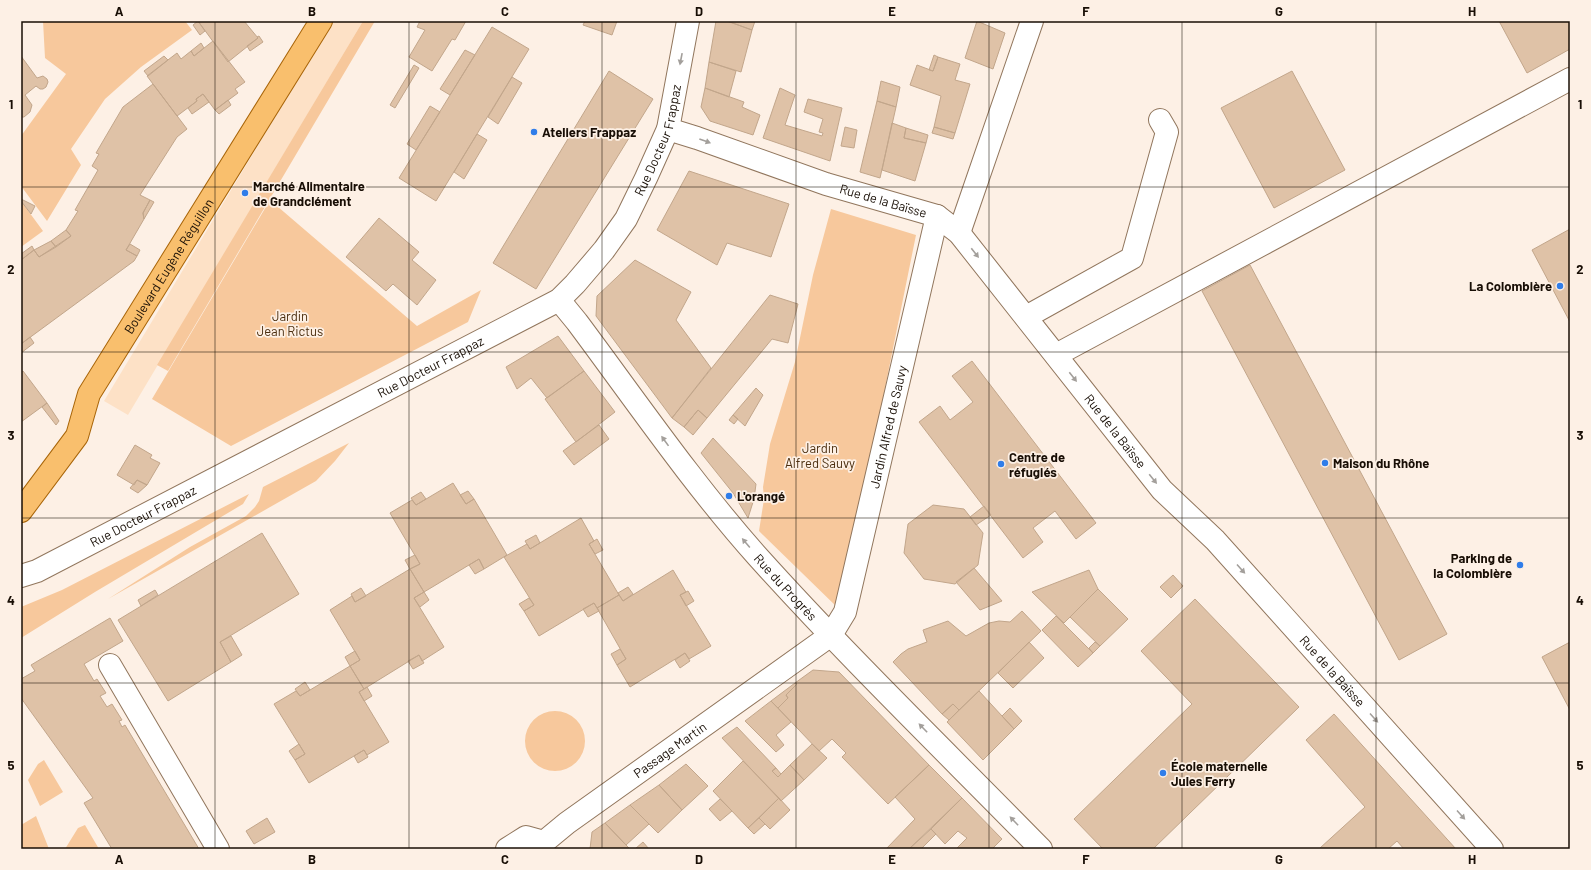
<svg xmlns="http://www.w3.org/2000/svg" width="1591" height="870" font-family="Barlow,sans-serif">
<rect width="100%" height="100%" fill="#fdf0e5"/>
<path fill="#fde1c6" d="M 333,21 L 363,21 L 128,415 L 104,401 Z"/>
<path fill="#f7c89c" d="M 43,21 L 185,21 L 192,30 L 141,67 L 105,99 L 71,149 L 81,165 L 47,221 L 21,186 L 21,136 L 66,74 L 45,58 Z
M 363,21 L 375,21 L 168,371 L 157,365 Z
M 270,200 L 417,326 L 481,290 L 468,322 L 231,446 L 152,399 Z
M 21,201 L 43,231 L 21,247 Z
M 831,209 L 916,235 L 840,610 L 759,531 L 764,499 L 763,487 L 770,444 L 795,362 L 813,275 Z
M 349,443 L 335,461 L 316,481 L 108,599 L 190,547 L 246,516 L 255,507 L 259,501 L 263,487 Z
M 249,494 L 243,504 L 95,592 L 21,638 L 21,607 L 62,590 Z
M525 741a30 30 0 1 1 60 0a30 30 0 1 1-60 0Z
M 44,760 L 63,792 L 40,806 L 28,780 L 38,764 Z
M 36,816 L 49,849 L 22,849 L 21,847 L 21,825 Z
M 85,825 L 99,849 L 65,849 L 78,828 Z"/>
<path fill="#dfc2a7" stroke="#c2a68b" d="M 198,21 L 244,21 L 258,38 L 228,62 Z
M 198,21 L 205,31 L 200,35 L 193,25 Z
M 420,21 L 466,21 L 455,40 L 452,39 L 432,71 L 409,57 L 425,30 L 417,27 Z
M 585,21 L 617,21 L 612,35 L 583,25 Z
M 716,21 L 727,21 L 752,30 L 741,72 L 709,62 Z
M 727,21 L 755,21 L 752,30 Z
M 977,21 L 1005,33 L 993,69 L 965,58 Z
M 1499,21 L 1570,21 L 1570,49 L 1527,73 Z
M 492,27 L 529,49 L 436,201 L 399,178 Z
M 259,36 L 263,42 L 250,51 L 247,46 L 258,38 L 257,37 Z
M 213,41 L 245,82 L 235,89 L 238,93 L 215,110 L 203,94 L 196,99 L 197,101 L 177,116 L 147,76 L 177,53 L 181,59 L 191,51 L 194,56 Z
M 201,43 L 204,48 L 194,56 L 191,51 Z
M 465,50 L 475,55 L 450,95 L 440,89 Z
M 934,55 L 938,57 L 933,71 L 929,70 Z
M 21,56 L 37,78 L 43,76 L 47,79 L 48,82 L 46,87 L 43,89 L 40,89 L 36,86 L 25,95 L 32,105 L 30,112 L 24,117 L 21,117 Z
M 164,56 L 168,60 L 148,76 L 144,71 Z
M 938,57 L 960,64 L 955,80 L 970,84 L 955,133 L 934,127 L 941,96 L 910,85 L 917,65 L 933,71 Z
M 709,62 L 736,71 L 729,97 L 705,88 Z
M 414,65 L 419,68 L 395,108 L 390,105 Z
M 609,71 L 653,99 L 536,289 L 493,263 Z
M 1292,71 L 1345,170 L 1274,208 L 1221,108 Z
M 512,77 L 522,83 L 498,124 L 488,117 Z
M 881,81 L 900,87 L 896,107 L 877,101 Z
M 153,84 L 187,129 L 177,137 L 140,195 L 150,200 L 143,213 L 144,219 L 126,250 L 137,256 L 134,261 L 21,344 L 21,260 L 34,250 L 39,257 L 71,236 L 66,230 L 78,211 L 75,210 L 98,170 L 92,166 L 99,154 L 96,153 L 123,107 Z
M 705,88 L 744,102 L 742,107 L 760,115 L 753,135 L 710,121 L 701,107 Z
M 780,88 L 795,95 L 785,125 L 822,136 L 823,133 L 819,132 L 823,119 L 804,112 L 808,99 L 842,108 L 830,161 L 763,138 Z
M 203,94 L 209,102 L 192,114 L 188,108 L 197,101 L 196,99 Z
M 228,100 L 231,105 L 219,114 L 215,110 Z
M 877,101 L 896,107 L 880,178 L 860,172 Z
M 430,106 L 440,112 L 416,150 L 407,144 Z
M 892,123 L 906,128 L 904,138 L 926,143 L 915,181 L 882,170 Z
M 845,127 L 857,130 L 854,148 L 841,146 Z
M 934,127 L 955,133 L 953,139 L 932,133 Z
M 906,128 L 928,135 L 926,143 L 904,138 Z
M 477,134 L 487,140 L 464,179 L 454,172 Z
M 689,171 L 789,204 L 771,257 L 727,243 L 717,265 L 657,230 Z
M 21,199 L 35,206 L 31,214 L 21,201 Z
M 150,200 L 154,202 L 144,219 L 143,213 Z
M 379,218 L 419,252 L 412,260 L 436,280 L 417,305 L 393,284 L 386,291 L 346,257 Z
M 1570,229 L 1570,322 L 1532,250 Z
M 66,230 L 71,236 L 56,247 L 51,241 Z
M 51,241 L 56,247 L 39,257 L 34,250 Z
M 130,244 L 140,250 L 137,256 L 126,250 Z
M 32,246 L 34,250 L 21,260 L 21,254 Z
M 635,260 L 691,292 L 676,320 L 711,368 L 672,418 L 596,316 L 597,296 Z
M 1250,265 L 1447,634 L 1399,660 L 1202,291 Z
M 770,295 L 798,304 L 788,343 L 772,339 L 707,418 L 698,410 L 684,427 L 672,418 Z
M 558,336 L 584,371 L 547,398 L 531,378 L 517,389 L 506,367 Z
M 30,337 L 34,343 L 21,353 L 21,344 Z
M 972,361 L 1096,523 L 1076,539 L 1055,511 L 1033,528 L 1043,542 L 1023,558 L 919,422 L 940,406 L 950,420 L 973,402 L 952,376 Z
M 23,371 L 47,403 L 21,422 L 21,372 Z
M 584,371 L 615,412 L 576,442 L 545,399 Z
M 756,388 L 763,395 L 745,426 L 733,415 Z
M 47,403 L 59,421 L 56,425 L 42,407 Z
M 698,410 L 707,418 L 693,435 L 684,427 Z
M 733,415 L 738,419 L 734,424 L 729,420 Z
M 599,425 L 609,439 L 574,465 L 563,451 Z
M 713,438 L 756,484 L 754,499 L 748,518 L 733,493 L 701,453 Z
M 135,445 L 152,455 L 150,458 L 160,463 L 147,485 L 137,480 L 134,485 L 117,475 Z
M 137,480 L 147,485 L 138,493 L 130,488 Z
M 453,483 L 466,504 L 474,499 L 507,555 L 484,569 L 479,559 L 424,592 L 410,569 L 420,564 L 390,513 L 412,500 L 416,505 Z
M 468,491 L 474,499 L 466,504 L 460,495 Z
M 421,492 L 426,499 L 416,505 L 411,498 Z
M 933,505 L 964,509 L 983,533 L 978,565 L 955,584 L 924,579 L 904,553 L 908,524 Z
M 984,506 L 991,515 L 976,525 L 970,517 Z
M 581,518 L 594,541 L 589,544 L 619,595 L 597,608 L 594,603 L 539,636 L 524,611 L 534,605 L 504,557 L 527,544 L 530,549 Z
M 262,533 L 299,594 L 220,642 L 231,662 L 168,701 L 118,620 Z
M 536,535 L 540,543 L 530,549 L 525,541 Z
M 597,539 L 603,550 L 595,554 L 589,544 Z
M 415,555 L 420,564 L 410,569 L 405,560 Z
M 479,559 L 484,569 L 475,574 L 469,565 Z
M 974,568 L 1002,601 L 980,610 L 956,582 Z
M 410,569 L 424,592 L 414,598 L 444,647 L 422,661 L 419,655 L 364,689 L 350,666 L 360,660 L 330,610 L 352,596 L 355,602 Z
M 673,570 L 686,592 L 680,595 L 711,646 L 689,659 L 685,653 L 630,687 L 617,665 L 626,659 L 597,608 L 619,595 L 623,601 Z
M 1089,570 L 1098,589 L 1064,623 L 1032,592 Z
M 1173,575 L 1183,586 L 1171,598 L 1160,587 Z
M 628,587 L 633,594 L 623,601 L 618,593 Z
M 361,588 L 366,596 L 355,602 L 351,594 Z
M 1098,589 L 1128,619 L 1100,646 L 1070,617 Z
M 155,590 L 158,595 L 141,606 L 138,600 Z
M 688,591 L 694,601 L 686,606 L 680,595 Z
M 424,592 L 429,600 L 420,607 L 414,598 Z
M 529,598 L 534,605 L 524,611 L 519,604 Z
M 1195,599 L 1299,707 L 1153,849 L 1103,849 L 1074,819 L 1192,704 L 1141,651 Z
M 594,603 L 599,611 L 588,617 L 583,609 Z
M 1022,611 L 1041,631 L 959,710 L 953,704 L 942,714 L 893,662 L 901,654 L 908,649 L 927,642 L 923,630 L 948,621 L 966,636 L 989,623 L 999,621 L 1010,622 Z
M 1056,616 L 1093,653 L 1078,667 L 1042,630 Z
M 110,618 L 123,641 L 84,664 L 94,681 L 97,679 L 106,693 L 100,696 L 107,707 L 112,704 L 122,720 L 119,721 L 122,727 L 125,725 L 199,849 L 112,849 L 84,803 L 93,798 L 21,698 L 21,679 L 35,671 L 31,665 Z
M 231,636 L 242,655 L 231,662 L 220,642 Z
M 1029,642 L 1044,658 L 1013,688 L 998,673 Z
M 1095,642 L 1100,646 L 1093,653 L 1089,648 Z
M 1570,642 L 1570,710 L 1542,657 Z
M 620,649 L 626,659 L 617,665 L 611,654 Z
M 355,651 L 360,660 L 350,666 L 345,657 Z
M 685,653 L 690,661 L 680,668 L 675,660 Z
M 419,655 L 424,663 L 413,669 L 408,661 Z
M 350,666 L 364,689 L 359,692 L 389,742 L 367,755 L 364,750 L 309,783 L 295,760 L 305,754 L 274,704 L 296,691 L 300,696 Z
M 813,670 L 839,672 L 929,765 L 888,804 L 842,757 L 846,753 L 832,739 L 819,751 L 778,708 L 788,698 L 786,695 L 797,684 L 795,683 Z
M 305,682 L 310,690 L 300,696 L 295,689 Z
M 795,683 L 797,684 L 786,695 L 788,698 L 778,708 L 771,701 Z
M 367,687 L 372,696 L 364,701 L 359,692 Z
M 979,691 L 1014,729 L 983,760 L 947,722 Z
M 771,701 L 791,722 L 776,735 L 784,745 L 776,752 L 745,721 Z
M 953,704 L 959,710 L 949,720 L 942,714 Z
M 1010,708 L 1022,721 L 1014,729 L 1002,716 Z
M 1334,714 L 1456,849 L 1404,849 L 1397,841 L 1388,849 L 1321,849 L 1320,848 L 1365,807 L 1306,740 Z
M 737,727 L 776,768 L 772,771 L 778,777 L 790,765 L 804,780 L 781,801 L 722,738 Z
M 299,744 L 305,754 L 295,760 L 289,751 Z
M 812,744 L 827,758 L 804,780 L 790,765 Z
M 364,750 L 368,757 L 358,763 L 354,756 Z
M 743,761 L 779,798 L 748,828 L 713,791 Z
M 686,764 L 708,786 L 682,810 L 659,785 Z
M 929,765 L 962,798 L 909,849 L 886,849 L 915,819 L 895,797 Z
M 776,768 L 781,774 L 778,777 L 772,771 Z
M 659,785 L 682,810 L 658,833 L 630,805 Z
M 779,798 L 790,810 L 770,829 L 759,818 Z
M 962,798 L 1002,839 L 992,849 L 956,849 L 967,838 L 958,831 L 945,844 L 931,829 Z
M 720,799 L 732,811 L 720,821 L 709,809 Z
M 630,805 L 649,824 L 626,845 L 605,823 Z
M 267,818 L 275,832 L 254,844 L 246,831 Z
M 759,818 L 765,824 L 754,834 L 748,828 Z
M 605,823 L 626,845 L 630,849 L 590,849 L 592,832 Z
M 931,829 L 936,834 L 921,849 L 909,849 Z
M 643,842 L 649,849 L 635,849 Z"/>
<g fill="none" stroke-linecap="round" stroke-linejoin="round">
<g stroke="#91765d" stroke-width="24">
<g id="minor">
<path id="s1" d="M 668,129 L 697,138 L 826,184 L 937,216 L 959,233 L 1162,490 L 1215,540 L 1492,849"/>
<path d="M 959,233 L 1032,21"/>
<path id="s2" d="M 559,300 L 577,322 C 636,401 692,483 758,557 C 849,658 946,752 1041,849"/>
<path d="M 1026,317 L 1132,258 L 1167,132 L 1160,120"/>
<path d="M 1056,355 L 1570,79"/>
<path id="s3" d="M 21,576 L 37,571 L 559,300 L 575,284 L 604,250 L 626,219 L 646,178 L 668,129 L 688,21"/>
<path d="M 110,665 L 218,849"/>
<path id="s4" d="M 544,842 L 567,823 L 831,635 L 845,612 L 937,216"/>
<path d="M 507,849 L 526,837 L 544,842"/>
</g>
</g>
<g stroke="#a86509" stroke-width="24">
<g id="major">
<path id="s5" d="M 21,511 L 77,436 L 89,394 L 321,21"/>
</g>
</g>
<use href="#minor" stroke="#fff" stroke-width="22"/>
<use href="#major" stroke="#f9bf6d" stroke-width="22"/>
</g>
<defs><path id="oneway-solid" d="M-6-.8H1V-3.2L6.5 0L1 3.2V.8H-6Z"/></defs>
<g fill="#a39f9b">
<use href="#oneway-solid" transform="translate(681 59) rotate(101)"/>
<use href="#oneway-solid" transform="translate(705 141) rotate(20)"/>
<use href="#oneway-solid" transform="translate(975 253) rotate(52)"/>
<use href="#oneway-solid" transform="translate(1073 377) rotate(52)"/>
<use href="#oneway-solid" transform="translate(665 441) rotate(-126)"/>
<use href="#oneway-solid" transform="translate(1153 479) rotate(51)"/>
<use href="#oneway-solid" transform="translate(746 543) rotate(-130)"/>
<use href="#oneway-solid" transform="translate(1241 569) rotate(48)"/>
<use href="#oneway-solid" transform="translate(1374 718) rotate(48)"/>
<use href="#oneway-solid" transform="translate(923 728) rotate(-134)"/>
<use href="#oneway-solid" transform="translate(1461 815) rotate(48)"/>
<use href="#oneway-solid" transform="translate(1014 821) rotate(-134)"/>
</g>
<path fill="none" stroke="#180e05" stroke-width="1" stroke-opacity="0.55" d="M 215,21 L 215,849M 409,21 L 409,849M 602,21 L 602,849M 796,21 L 796,849M 989,21 L 989,849M 1182,21 L 1182,849M 1376,21 L 1376,849M 21,187 L 1570,187M 21,352 L 1570,352M 21,518 L 1570,518M 21,683 L 1570,683"/>
<g fill="#307de9" stroke="#fdf0e5" stroke-width="1.5">
<circle cx="534" cy="132" r="4"/>
<circle cx="245" cy="193" r="4"/>
<circle cx="1560" cy="286" r="4"/>
<circle cx="1325" cy="463" r="4"/>
<circle cx="1001" cy="464" r="4"/>
<circle cx="729" cy="496" r="4"/>
<circle cx="1520" cy="565" r="4"/>
<circle cx="1163" cy="773" r="4"/>
</g>
<g text-anchor="middle" dominant-baseline="central" stroke-width="3.5" stroke-linejoin="round" paint-order="stroke">
<g font-size="13" font-weight="bold" fill="#180e05" stroke="#fdf0e5" text-anchor="start">
<text x="542" y="132">Ateliers Frappaz</text>
<text x="253" y="186">Marché Alimentaire<tspan x="253" dy="15">de Grandclément</tspan></text>
<text x="1552" y="286" text-anchor="end">La Colombière</text>
<text x="1009" y="457">Centre de<tspan x="1009" dy="15">réfugiés</tspan></text>
<text x="1333" y="463">Maison du Rhône</text>
<text x="737" y="496">L'orangé</text>
<text x="1512" y="558" text-anchor="end">Parking de<tspan x="1512" dy="15">la Colombière</tspan></text>
<text x="1171" y="766">École maternelle<tspan x="1171" dy="15">Jules Ferry</tspan></text>
</g>
<g font-size="13" fill="#180e05" stroke="#fdf0e5">
<text stroke="none"><textPath href="#s3" startOffset="796">Rue Docteur Frappaz</textPath></text>
<text stroke="none"><textPath href="#s1" startOffset="227">Rue de la Baïsse</textPath></text>
<text stroke="none"><textPath href="#s5" startOffset="288">Boulevard Eugène Réguillon</textPath></text>
<text stroke="none"><textPath href="#s3" startOffset="460">Rue Docteur Frappaz</textPath></text>
<text stroke="none"><textPath href="#s4" startOffset="571">Jardin Alfred de Sauvy</textPath></text>
<text stroke="none"><textPath href="#s1" startOffset="563">Rue de la Baïsse</textPath></text>
<text stroke="none"><textPath href="#s3" startOffset="136">Rue Docteur Frappaz</textPath></text>
<text stroke="none"><textPath href="#s2" startOffset="366">Rue du Progrès</textPath></text>
<text stroke="none"><textPath href="#s1" startOffset="887">Rue de la Baïsse</textPath></text>
<text stroke="none"><textPath href="#s4" startOffset="156">Passage Martin</textPath></text>
</g>
<g font-size="13" fill="#4b2e0f" stroke="#fdf0e5">
<text x="290" y="316">Jardin<tspan x="290" dy="15">Jean Rictus</tspan></text>
<text x="820" y="448">Jardin<tspan x="820" dy="15">Alfred Sauvy</tspan></text>
</g>
</g>
<rect width="1591" height="870" fill="none" stroke="#fdf0e5" stroke-width="44"/>
<rect x="22" y="22" width="1547" height="826" fill="none" stroke="#180e05" stroke-width="1.5"/>
<g font-size="13" text-anchor="middle" font-weight="bold" fill="#180e05">
<text x="119" y="16">A</text>
<text x="312" y="16">B</text>
<text x="505" y="16">C</text>
<text x="699" y="16">D</text>
<text x="892" y="16">E</text>
<text x="1086" y="16">F</text>
<text x="1279" y="16">G</text>
<text x="1472" y="16">H</text>
<text x="11" y="109">1</text>
<text x="1580" y="109">1</text>
<text x="11" y="274">2</text>
<text x="1580" y="274">2</text>
<text x="11" y="440">3</text>
<text x="1580" y="440">3</text>
<text x="11" y="605">4</text>
<text x="1580" y="605">4</text>
<text x="11" y="770">5</text>
<text x="1580" y="770">5</text>
<text x="119" y="864">A</text>
<text x="312" y="864">B</text>
<text x="505" y="864">C</text>
<text x="699" y="864">D</text>
<text x="892" y="864">E</text>
<text x="1086" y="864">F</text>
<text x="1279" y="864">G</text>
<text x="1472" y="864">H</text>
</g>
</svg>
